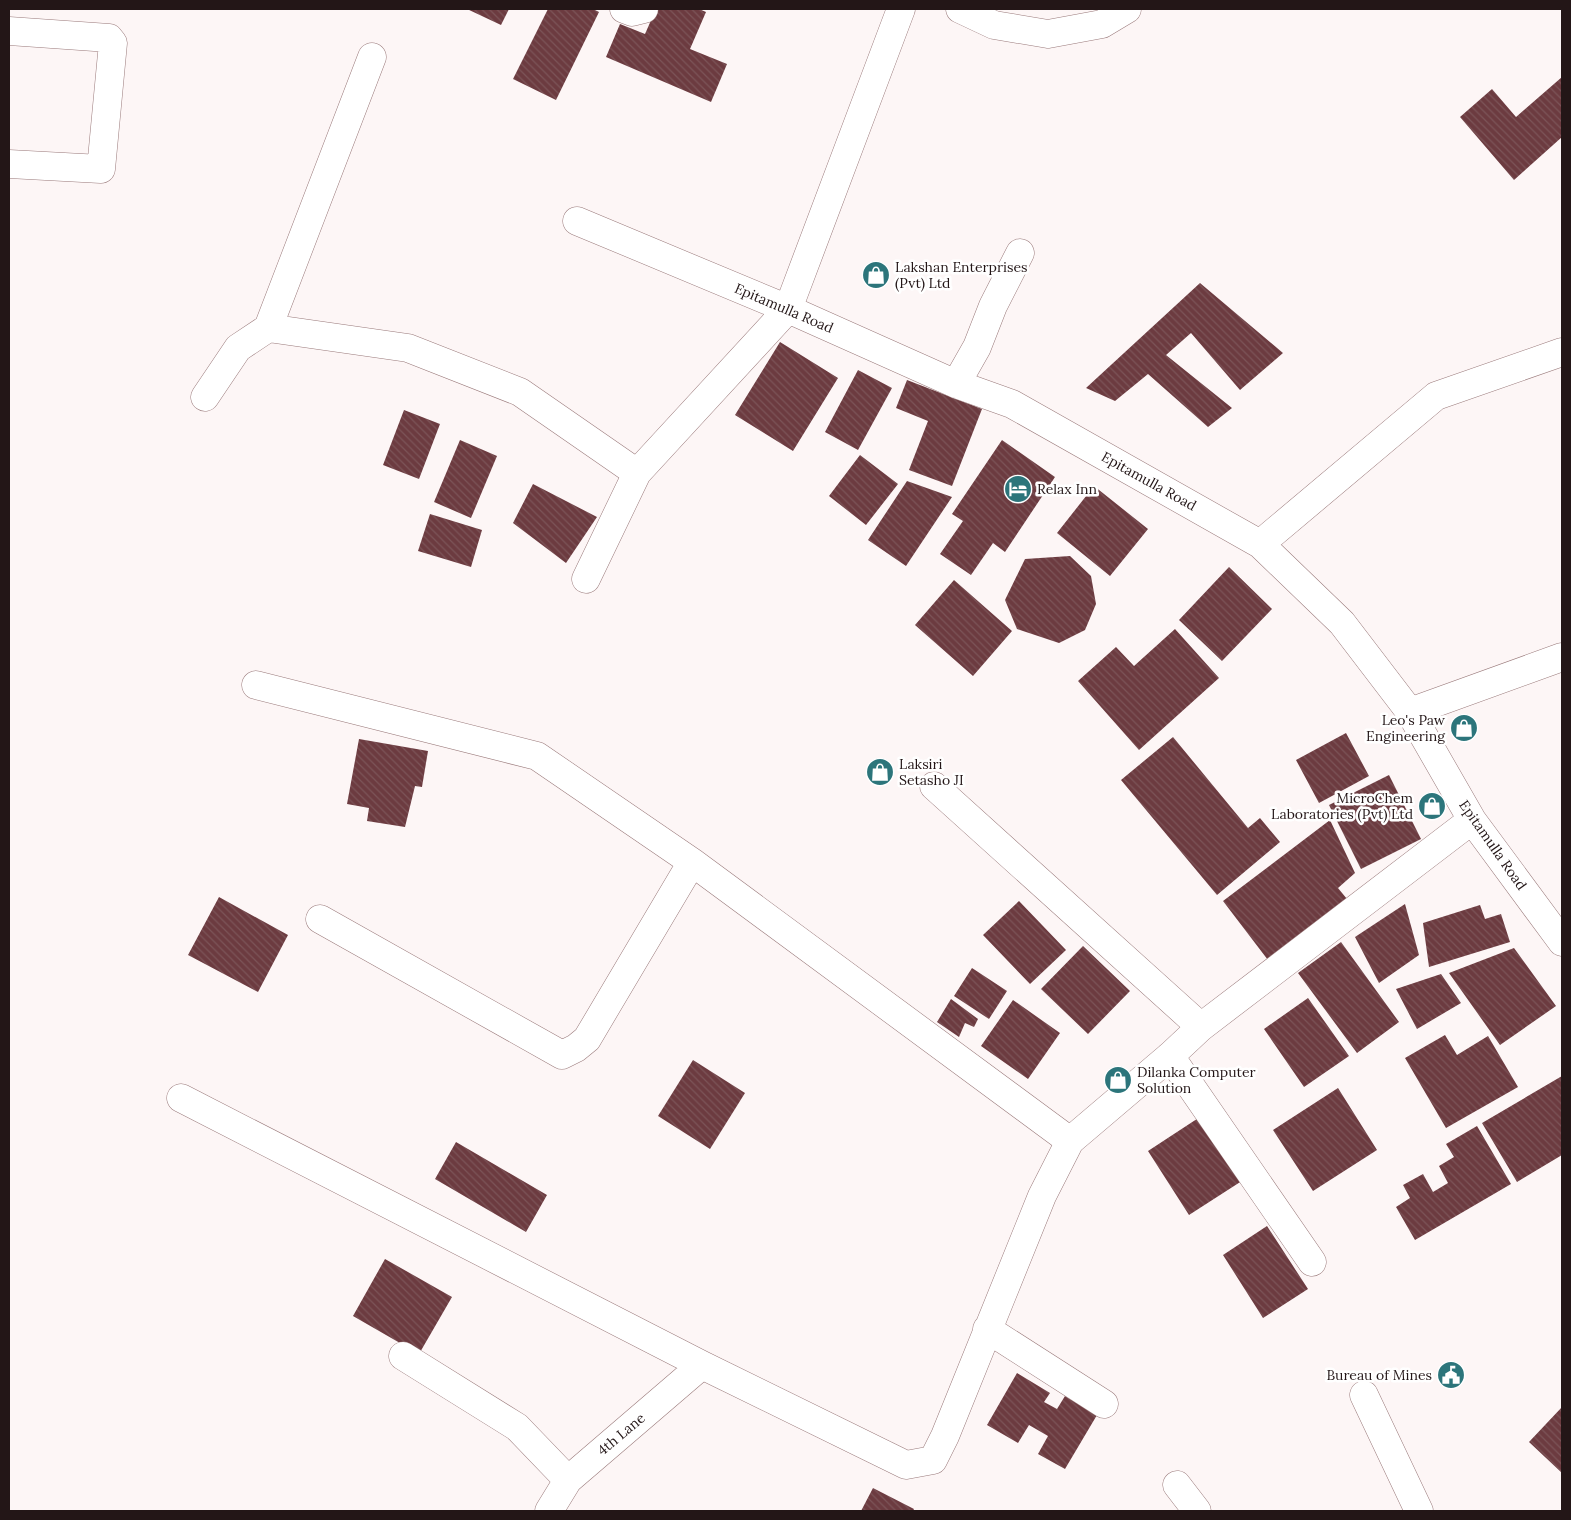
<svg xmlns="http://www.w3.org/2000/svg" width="1571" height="1520" font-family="Lora,serif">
<defs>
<pattern id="building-back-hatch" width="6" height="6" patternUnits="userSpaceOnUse" patternTransform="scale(1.25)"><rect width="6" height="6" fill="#6c3b40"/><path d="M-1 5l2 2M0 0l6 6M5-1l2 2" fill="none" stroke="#7c5458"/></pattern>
</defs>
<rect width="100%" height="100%" fill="#fdf6f6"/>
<path fill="url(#building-back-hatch)" d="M 467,9 L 509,9 L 501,25 Z
M 548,9 L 593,9 L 599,12 L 556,100 L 513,79 Z
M 656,9 L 699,9 L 706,12 L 690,49 L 727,64 L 711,102 L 606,57 L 620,24 L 645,34 Z
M 1562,77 L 1562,137 L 1514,180 L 1460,117 L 1492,89 L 1516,117 Z
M 1200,283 L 1283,353 L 1240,390 L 1191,333 L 1166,355 L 1232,408 L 1208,427 L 1148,374 L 1115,401 L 1086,388 Z
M 780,342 L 838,378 L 793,451 L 735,415 Z
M 858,370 L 892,388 L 858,450 L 825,432 Z
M 907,380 L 982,409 L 952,486 L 909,470 L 928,421 L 896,408 Z
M 404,410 L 440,424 L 419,479 L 383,465 Z
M 460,440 L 497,456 L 471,518 L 434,502 Z
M 1002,440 L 1055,477 L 1005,552 L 993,543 L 971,575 L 940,554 L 963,521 L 952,514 Z
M 860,455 L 898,484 L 866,525 L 829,496 Z
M 907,481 L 952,497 L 906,566 L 868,540 Z
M 533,484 L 597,517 L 566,563 L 513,523 Z
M 1094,486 L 1148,529 L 1110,576 L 1057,533 Z
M 430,514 L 482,530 L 471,567 L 418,551 Z
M 1070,556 L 1091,576 L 1096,604 L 1085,630 L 1059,643 L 1017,629 L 1005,600 L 1025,559 Z
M 1229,567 L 1272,609 L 1222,661 L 1179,620 Z
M 954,580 L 1012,631 L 973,676 L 915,625 Z
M 1175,629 L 1219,678 L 1139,750 L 1078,681 L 1116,647 L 1134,666 Z
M 1346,733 L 1369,776 L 1319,803 L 1296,760 Z
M 1173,737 L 1248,828 L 1260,818 L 1280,842 L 1217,895 L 1121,780 Z
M 359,739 L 428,751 L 422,787 L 415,786 L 405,827 L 367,821 L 369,808 L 347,804 Z
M 1389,775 L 1421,839 L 1361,869 L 1329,805 Z
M 1330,820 L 1355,873 L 1338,888 L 1347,899 L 1271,964 L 1223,901 Z
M 219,897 L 288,935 L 258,992 L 188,955 Z
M 1019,901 L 1066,950 L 1030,984 L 983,935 Z
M 1405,904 L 1419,955 L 1379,983 L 1355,937 Z
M 1480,905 L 1485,919 L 1501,914 L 1510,942 L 1429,967 L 1423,923 Z
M 1341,942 L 1399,1022 L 1357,1053 L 1298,973 Z
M 1083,946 L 1130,991 L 1088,1034 L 1041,989 Z
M 1514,948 L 1556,1006 L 1500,1045 L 1449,973 Z
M 972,968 L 1007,991 L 989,1019 L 954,996 Z
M 1441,974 L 1461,1003 L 1417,1029 L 1396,989 Z
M 1308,998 L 1349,1056 L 1304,1087 L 1264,1029 Z
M 951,999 L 978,1019 L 974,1027 L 965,1023 L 959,1037 L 937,1022 Z
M 1013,1000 L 1060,1033 L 1028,1079 L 981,1046 Z
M 1445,1035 L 1457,1055 L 1488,1036 L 1518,1087 L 1446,1128 L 1405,1058 Z
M 693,1060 L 745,1093 L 710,1149 L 658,1116 Z
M 1562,1076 L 1562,1155 L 1517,1182 L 1482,1123 Z
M 1338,1088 L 1377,1150 L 1313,1191 L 1273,1130 Z
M 1206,1113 L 1248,1177 L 1189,1215 L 1148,1151 Z
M 1477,1126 L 1511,1184 L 1415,1240 L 1396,1207 L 1410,1198 L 1403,1185 L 1423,1174 L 1433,1192 L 1448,1183 L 1439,1166 L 1454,1157 L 1446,1144 Z
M 456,1142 L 547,1195 L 526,1232 L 435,1179 Z
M 1267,1226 L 1308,1289 L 1263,1318 L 1223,1255 Z
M 385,1259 L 452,1297 L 419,1354 L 353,1316 Z
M 1017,1373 L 1050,1393 L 1044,1402 L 1057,1409 L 1065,1396 L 1097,1415 L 1065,1469 L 1038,1454 L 1048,1436 L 1029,1425 L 1018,1443 L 987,1425 Z
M 1562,1407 L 1562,1473 L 1529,1442 Z
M 873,1488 L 914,1509 L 913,1511 L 861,1511 Z"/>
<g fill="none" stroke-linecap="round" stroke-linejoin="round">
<g stroke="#9a7a7b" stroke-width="29">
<path id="minor" d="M 624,9 L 632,12 L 644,9
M 960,9 L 994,25 L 1048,34 L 1102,24 L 1127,9
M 9,31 L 109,38 L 113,43 L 101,169 L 9,164
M 577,221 L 788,309 L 956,384 L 1012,404 L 1260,544 L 1342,623 L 1410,712 L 1472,820 L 1562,942
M 268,328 L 372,57
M 956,384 L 977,347 L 993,306 L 1020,253
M 205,397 L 238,348 L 268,328 L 408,348 L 520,392 L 637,473
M 1260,544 L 1436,396 L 1562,352
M 586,579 L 637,473 L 788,309 L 901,9
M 256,685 L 537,756 L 692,862 L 1070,1141
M 1410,712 L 1562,657
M 934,786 L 1201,1027
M 320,919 L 562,1055 L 576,1048 L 587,1039 L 692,862
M 1170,1056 L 1312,1262
M 181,1098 L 702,1365 L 906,1465 L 933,1460 L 945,1436 L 1042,1196 L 1070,1141 L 1170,1056 L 1201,1027 L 1472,820
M 987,1329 L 1104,1404
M 403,1356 L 517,1427 L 568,1480
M 1364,1395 L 1419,1511
M 1177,1485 L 1197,1511
M 549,1511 L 568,1480 L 702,1365"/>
</g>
<use href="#minor" stroke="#fff" stroke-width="28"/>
</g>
<defs>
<g id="shop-disc" transform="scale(1.4375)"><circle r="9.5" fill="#2c757b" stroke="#fff"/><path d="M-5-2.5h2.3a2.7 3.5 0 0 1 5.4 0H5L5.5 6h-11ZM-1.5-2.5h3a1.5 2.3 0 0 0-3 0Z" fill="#fff"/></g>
<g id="hotel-disc" transform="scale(1.4375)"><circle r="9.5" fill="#2c757b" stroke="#fff"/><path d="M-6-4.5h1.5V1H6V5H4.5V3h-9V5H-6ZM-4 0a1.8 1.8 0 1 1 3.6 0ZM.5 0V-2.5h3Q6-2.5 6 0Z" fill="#fff"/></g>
<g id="civic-disc" transform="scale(1.4375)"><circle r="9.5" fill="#2c757b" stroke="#fff"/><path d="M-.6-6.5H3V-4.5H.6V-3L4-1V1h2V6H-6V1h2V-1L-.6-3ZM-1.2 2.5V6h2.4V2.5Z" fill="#fff"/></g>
</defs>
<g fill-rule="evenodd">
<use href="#shop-disc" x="876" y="275"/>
<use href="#hotel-disc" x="1018" y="489"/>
<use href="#shop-disc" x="1464" y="728"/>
<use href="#shop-disc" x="880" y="772"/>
<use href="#shop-disc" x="1432" y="806"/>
<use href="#shop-disc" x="1118" y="1080"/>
<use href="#civic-disc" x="1451" y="1375"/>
</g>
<g text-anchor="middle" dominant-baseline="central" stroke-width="5" stroke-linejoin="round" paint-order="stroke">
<g font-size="14" fill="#231617" stroke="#fff" text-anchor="start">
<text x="895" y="267">Lakshan Enterprises<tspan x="895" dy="16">(Pvt) Ltd</tspan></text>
<text x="1037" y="489">Relax Inn</text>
<text x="1445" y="720" text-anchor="end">Leo's Paw<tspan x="1445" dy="16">Engineering</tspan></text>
<text x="899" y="764">Laksiri<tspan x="899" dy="16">Setasho JI</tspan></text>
<text x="1413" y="798" text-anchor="end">MicroChem<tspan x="1413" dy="16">Laboratories (Pvt) Ltd</tspan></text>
<text x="1137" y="1072">Dilanka Computer<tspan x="1137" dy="16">Solution</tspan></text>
<text x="1432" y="1375" text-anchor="end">Bureau of Mines</text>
</g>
<g font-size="14" fill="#231617" stroke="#fff">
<text transform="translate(784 308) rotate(23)">Epitamulla Road</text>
<text transform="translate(1149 481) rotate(29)">Epitamulla Road</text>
<text transform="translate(1493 845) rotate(55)">Epitamulla Road</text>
<text transform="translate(621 1434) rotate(-40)">4th Lane</text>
</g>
</g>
<rect width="1571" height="1520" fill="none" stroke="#231617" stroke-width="20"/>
</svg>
